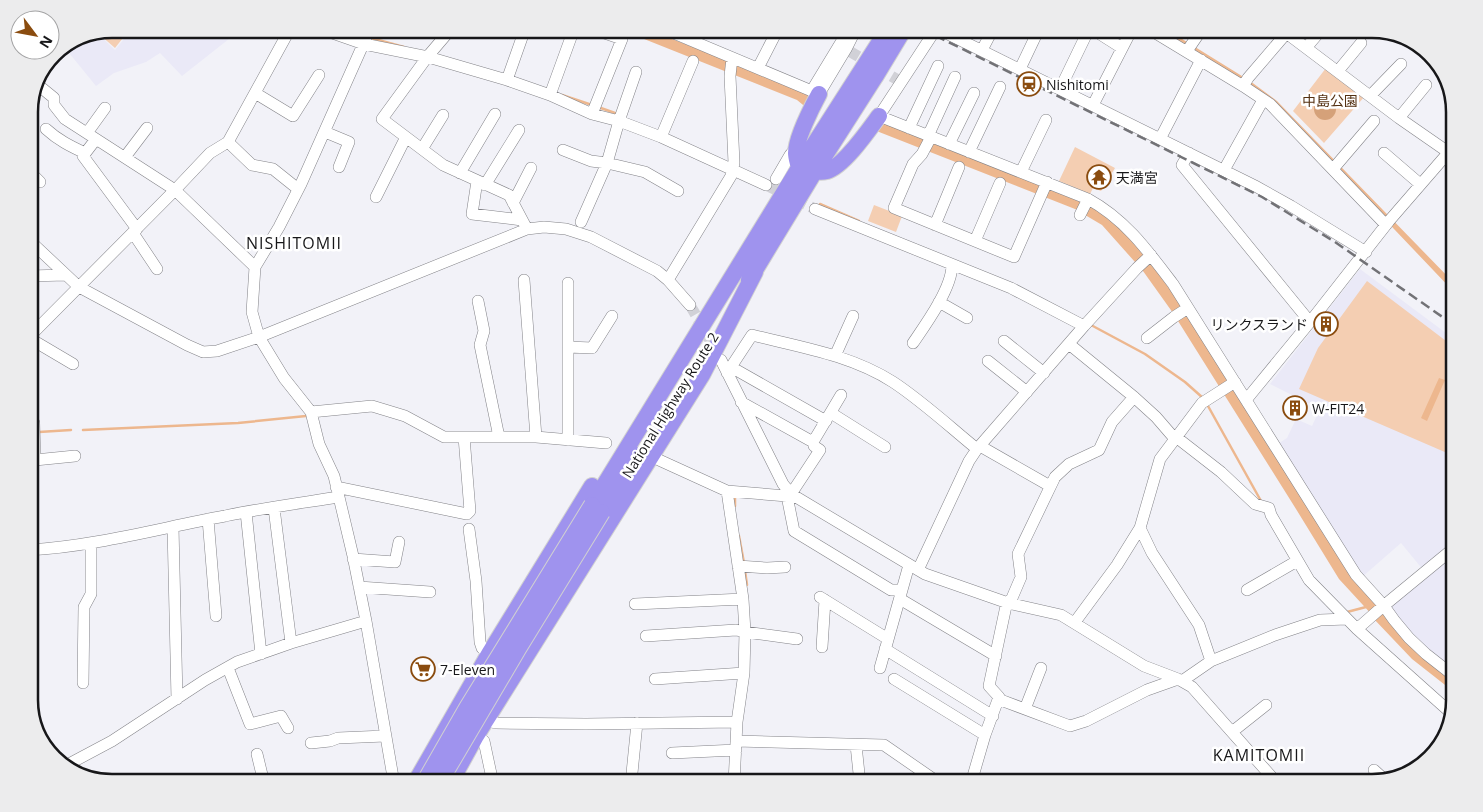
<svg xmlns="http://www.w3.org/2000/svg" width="1483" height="812" font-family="'Open Sans','Noto Sans JP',sans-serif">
<rect width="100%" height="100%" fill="#f2f2f8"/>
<path fill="#eae9f7" d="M 132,29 L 236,29 L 234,35 L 182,76 L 160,53 L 146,62 L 114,73 L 96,86 L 65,48 L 98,34 L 115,50 Z
M 1360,269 L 1454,339 L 1454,545 L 1424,571 L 1401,543 L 1361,578 L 1276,445 L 1287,438 L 1296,419 L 1312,426 L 1320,409 L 1270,384 Z
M 1454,551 L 1454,671 L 1440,660 L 1410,633 L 1388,605 Z"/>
<path fill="#f4ceb2" d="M 111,29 L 130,29 L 115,48 L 99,34 Z
M 1326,68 L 1365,96 L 1324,143 L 1293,111 Z
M 1075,147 L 1115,168 L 1101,191 L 1093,188 L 1090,194 L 1059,181 Z
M 874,205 L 902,216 L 896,232 L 868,221 Z
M 1367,281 L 1454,347 L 1454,456 L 1299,389 L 1318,348 Z"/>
<path fill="#d5a179" d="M1314 109a11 11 0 1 1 22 0a11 11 0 1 1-22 0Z"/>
<path fill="#edb78e" d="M 619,29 L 646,29 L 724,59 L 812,96 L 808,109 L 797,100 Z
M 1155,29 L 1166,29 L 1250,81 L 1277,101 L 1454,283 L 1454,292 L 1275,104 Z
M 884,122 L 1082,201 C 1088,204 1094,207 1099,211 C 1130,232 1159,274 1181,305 L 1381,610 C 1398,639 1428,661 1454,681 L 1454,692 L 1412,659 L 1373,618 L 1374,617 L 1339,579 L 1296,509 L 1173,313 L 1143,271 L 1102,225 L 1075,209 L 874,130 Z
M 1439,378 L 1445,380 L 1427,421 L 1421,418 Z"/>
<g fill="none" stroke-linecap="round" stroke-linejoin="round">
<path stroke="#edb78e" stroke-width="2.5" d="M 348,29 L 358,32
M 371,38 L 404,47
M 562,95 L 592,105
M 598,107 L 615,113
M 820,204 L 859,221
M 1091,325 L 1145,354 L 1185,382 L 1203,398
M 1208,406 L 1261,501
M 83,430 L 238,423 L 306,416
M 39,432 L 71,430
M 735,506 L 735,497
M 739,536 L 744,563
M 745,571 L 747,585
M 1347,612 L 1366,607"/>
<path stroke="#d1d1d7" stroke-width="11" stroke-dasharray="11 5.5" stroke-linecap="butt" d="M 849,51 L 898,80
M 766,185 L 815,209
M 690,305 L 718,354"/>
<g stroke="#838388" stroke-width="12">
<path id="minor" d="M 321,29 L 364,44 L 428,57 L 507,80 L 550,95 L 592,114 L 619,121 L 661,137 L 766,185
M 370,29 L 301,184 L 279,227 L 255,267 L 252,312 L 259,337 L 284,378 L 311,412 L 319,444 L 334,476 L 353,556 L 366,621 L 394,783
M 451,29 L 428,56 L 382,119 L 443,165 L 509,195 L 527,229
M 664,29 L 819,94 L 846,49 L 856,29
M 936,29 L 879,116 L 1088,199 C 1125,219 1148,251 1173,284 L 1356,575 L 1384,606 L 1394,620 L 1409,638 L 1426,654 L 1454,676
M 938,29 L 1257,187 L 1291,206 L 1366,252
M 1092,29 L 1122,48
M 1149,29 L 1243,86 L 1270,104 L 1386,225
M 1281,29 L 1399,118 L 1448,152
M 1306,48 L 1322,29
M 982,50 L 993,29
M 1187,51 L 1202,29
M 758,68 L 778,29
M 1020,69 L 1039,29
M 1338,71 L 1361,43
M 636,72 L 619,121 L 607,163 L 645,172 L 678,191
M 507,80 L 525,29
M 38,85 L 54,98 L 54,105 L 65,119 L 175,190 L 255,267
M 1243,86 L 1248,78 L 1290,29
M 1060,89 L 1089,29
M 812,90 L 846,34
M 255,93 L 293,116 L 319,75
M 550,95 L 574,29
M 1370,96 L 1401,64
M 1093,105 L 1132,29
M 592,114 L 622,39 L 593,29
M 1399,118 L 1426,85
M 909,128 L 938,66
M 46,129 C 58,140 70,146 85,153
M 325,132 L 349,142 L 339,167
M 87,133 L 105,108
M 928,136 L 955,77
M 661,137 L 693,61
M 931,137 L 922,154 L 913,164 L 894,208 L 1014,257 L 1047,182
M 96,139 L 83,156 L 137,229
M 1160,139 L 1201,60
M 228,142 L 252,165 L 273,169 L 298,189
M 949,144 L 974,93
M 422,149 L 443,115
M 563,150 L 591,161 L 607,163 L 581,222
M 969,152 L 1000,87
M 1189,153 L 1182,165 L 1310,322
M 1384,153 L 1420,184
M 125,157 L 147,128
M 1333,169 L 1374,121
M 1224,170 L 1263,100
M 29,171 L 40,182
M 1021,172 L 1046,120
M 460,173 L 495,114
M 776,179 L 790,155 L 797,147
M 477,181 L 472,214 L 522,220
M 485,185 L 519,130
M 376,197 L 406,137
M 513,203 L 531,168
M 815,209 L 1011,288 L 1084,326
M 1080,215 L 1088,199
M 935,225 L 959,167
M 133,233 L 157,269
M 29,240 L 79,287 L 187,345 L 203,352 L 217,351 L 259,337 L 527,229 L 544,227 L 566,229 L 591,237 L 657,271 L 668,280 L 690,305
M 975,241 L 1000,183
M 29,276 L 66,275
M 524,280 L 536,437
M 668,280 L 731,176 L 734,163 L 730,76 L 732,58
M 478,301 L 484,331 L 480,345 L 499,437
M 939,302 L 967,318
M 29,337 L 175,190 L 210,153 L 228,142 L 290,29
M 29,338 L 73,364
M 1147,338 L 1174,317 L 1188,308
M 1004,341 L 1044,373
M 913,343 C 926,324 952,288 952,265
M 1069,344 L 1134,397 L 1156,417 L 1175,439
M 568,347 L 592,348 L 612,316
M 835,356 L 853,316
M 721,360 L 783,484 L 791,494 L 925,574 L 1008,603 L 1061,615 L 1144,666 L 1178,679 L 1192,687 L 1277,783
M 988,361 L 1027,392
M 731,367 L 826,421
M 727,373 L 752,335 C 800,347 851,355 893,382 C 922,401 950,427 977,449
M 1246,400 L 1310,322 L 1389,221 L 1454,146
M 741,402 L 813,442 L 841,395
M 311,412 L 372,406 L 405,416 L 444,437 L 536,437 L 606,443
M 831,413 L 885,447
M 29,420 L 34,423 L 35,460 L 75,456
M 1176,437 L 1221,472 L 1255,504 L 1269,508 L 1271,515 L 1309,580 L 1357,629 L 1451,713
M 568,440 L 568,283
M 980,446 L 1050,486
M 659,460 L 727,491 L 787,496 L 791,494 L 820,450 L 814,446
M 336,487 L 467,514 L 470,511 L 464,437
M 727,491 L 743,599 L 745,632 L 744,673 L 737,722 L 734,783
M 787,496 L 794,531 L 891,590 L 901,590
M 274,508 L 291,643
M 246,512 L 261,654
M 208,519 L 216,616
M 173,527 L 177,699
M 1140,528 L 1152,553 L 1199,625 L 1211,661
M 469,529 L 476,581 L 480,642 L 482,648 L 489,654
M 29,550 C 96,546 160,528 225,516 C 263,508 301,503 339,497
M 353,559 L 395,562 L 399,542
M 738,566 L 767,568 L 785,567
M 918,570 L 969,461 L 977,449 L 1084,326 L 1137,268 L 1151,255
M 359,587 L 430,592
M 1247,590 L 1297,561
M 820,597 L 888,639
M 900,599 L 996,656
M 29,603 L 31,550
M 635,604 L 743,599
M 1075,622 L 1117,565 L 1140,528 L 1160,459 L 1202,403 L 1235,382
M 1357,629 L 1381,608 L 1454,548
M 646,636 L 736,630 L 745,632 L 797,639
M 822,647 L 825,600
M 885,649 L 993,716
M 228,668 L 250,724 L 281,716 L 288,728
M 880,668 L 909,565
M 655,679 L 744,673
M 894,679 L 985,735
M 1182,681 L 1211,661 L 1275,635 L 1320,620 L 1347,619
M 83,683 L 84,607 L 91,594 L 91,543
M 998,699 L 1070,726 L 1086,721 L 1147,690 L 1178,679
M 1025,709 L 1041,668
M 487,719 L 495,723 L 586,724 L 737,722
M 1232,732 L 1266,705
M 476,736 L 484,741 L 493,783
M 736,741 L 884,745 L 939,783
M 311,743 L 330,741 L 338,738 L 385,736
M 856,745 L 860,783
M 672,753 L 736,750
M 257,754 L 264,783
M 65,766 L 112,741 L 205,680 L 237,662 L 291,643 L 366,621
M 1374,770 L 1385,780
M 631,783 L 637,723
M 971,783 L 985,735 L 999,697 L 989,686 L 1006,606 L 1012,598 L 1021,577 L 1018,554 L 1055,477 L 1069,464 L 1099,450 L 1112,422 L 1134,397"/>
</g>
<g stroke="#d1d1d1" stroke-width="18">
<path id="highway" d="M 799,168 C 798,163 796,158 796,153 C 796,139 812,107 819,94
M 815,171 C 819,172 823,172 827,171 C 844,166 868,131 879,116
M 749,280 L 815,171 L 875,77 L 904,29
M 592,505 L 799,168 L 888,29
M 602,512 L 639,455
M 415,783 L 489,654 L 592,486
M 450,783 L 476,736 L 702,375 L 755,272"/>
</g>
<use href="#minor" stroke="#fff" stroke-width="11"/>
<use href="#highway" stroke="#9f93ee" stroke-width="16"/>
<path stroke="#727276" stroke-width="2.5" stroke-dasharray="10 5" stroke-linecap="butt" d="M 922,29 L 1262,197 L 1335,242 L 1454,325"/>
<g stroke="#d1d1d1" stroke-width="18" stroke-linecap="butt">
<path id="highway-bridge" d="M 424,783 L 467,708 L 592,505
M 439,783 L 518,649 L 602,512"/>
</g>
<use href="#highway-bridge" stroke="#9f93ee" stroke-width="16"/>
</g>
<defs>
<g id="station-ring" transform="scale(1.25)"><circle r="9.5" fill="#fff" stroke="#8a4c0f" stroke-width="1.5"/><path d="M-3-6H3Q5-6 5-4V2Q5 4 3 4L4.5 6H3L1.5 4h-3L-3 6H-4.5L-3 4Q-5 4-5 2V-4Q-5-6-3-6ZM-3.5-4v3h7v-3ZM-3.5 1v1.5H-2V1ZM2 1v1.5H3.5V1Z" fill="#8a4c0f"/></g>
<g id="temple-ring" transform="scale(1.25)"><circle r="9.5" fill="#fff" stroke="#8a4c0f" stroke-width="1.5"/><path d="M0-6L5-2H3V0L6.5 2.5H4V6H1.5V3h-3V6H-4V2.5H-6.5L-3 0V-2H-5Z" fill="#8a4c0f"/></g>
<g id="building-ring" transform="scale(1.25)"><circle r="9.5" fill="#fff" stroke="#8a4c0f" stroke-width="1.5"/><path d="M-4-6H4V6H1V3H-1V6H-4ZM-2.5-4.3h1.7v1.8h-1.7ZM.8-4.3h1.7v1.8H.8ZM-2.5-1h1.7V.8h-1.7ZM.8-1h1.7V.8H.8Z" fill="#8a4c0f"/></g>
<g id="supermarket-ring" transform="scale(1.25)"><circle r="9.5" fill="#fff" stroke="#8a4c0f" stroke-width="1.5"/><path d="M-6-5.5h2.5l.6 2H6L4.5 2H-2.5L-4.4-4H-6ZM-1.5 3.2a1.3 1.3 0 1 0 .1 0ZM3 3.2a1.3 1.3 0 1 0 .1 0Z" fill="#8a4c0f"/></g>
</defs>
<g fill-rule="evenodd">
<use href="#station-ring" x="1029" y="84"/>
<use href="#temple-ring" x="1099" y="177"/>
<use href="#building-ring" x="1326" y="324"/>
<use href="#building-ring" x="1295" y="408"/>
<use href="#supermarket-ring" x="423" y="669"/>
</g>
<g text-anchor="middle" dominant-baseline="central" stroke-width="5" stroke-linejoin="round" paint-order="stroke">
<g font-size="14" fill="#171719" stroke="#fff" text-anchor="start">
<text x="1046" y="84">Nishitomi</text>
<text x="1116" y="177">天満宮</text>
<text x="1308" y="324" text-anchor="end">リンクスランド</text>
<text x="1312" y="408">W-FIT24</text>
<text x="440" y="669">7-Eleven</text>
</g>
<g font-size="14" fill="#543112" stroke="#fff">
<text x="1330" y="100">中島公園</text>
</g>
<g font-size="14" fill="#171719" stroke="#fff">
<text transform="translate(670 405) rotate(-58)">National Highway Route 2</text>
</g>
<g font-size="16" letter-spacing="1" fill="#171719" stroke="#fff">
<text x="294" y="243">NISHITOMII</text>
<text x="1259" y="755">KAMITOMII</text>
</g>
</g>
<path d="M0 0H1483V812H0ZM112 38H1372A74 74 0 0 1 1446 112V700A74 74 0 0 1 1372 774H112A74 74 0 0 1 38 700V112A74 74 0 0 1 112 38Z" fill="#ececed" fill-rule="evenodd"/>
<path fill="none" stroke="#171719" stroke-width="2.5" d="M112 38H1372A74 74 0 0 1 1446 112V700A74 74 0 0 1 1372 774H112A74 74 0 0 1 38 700V112A74 74 0 0 1 112 38Z"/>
<g transform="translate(35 35) rotate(122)"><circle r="24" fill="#ffffff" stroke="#a2a2a3"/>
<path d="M0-4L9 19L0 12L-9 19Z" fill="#8a4c0f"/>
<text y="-8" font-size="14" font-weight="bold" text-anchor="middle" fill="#171719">N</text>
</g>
</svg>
